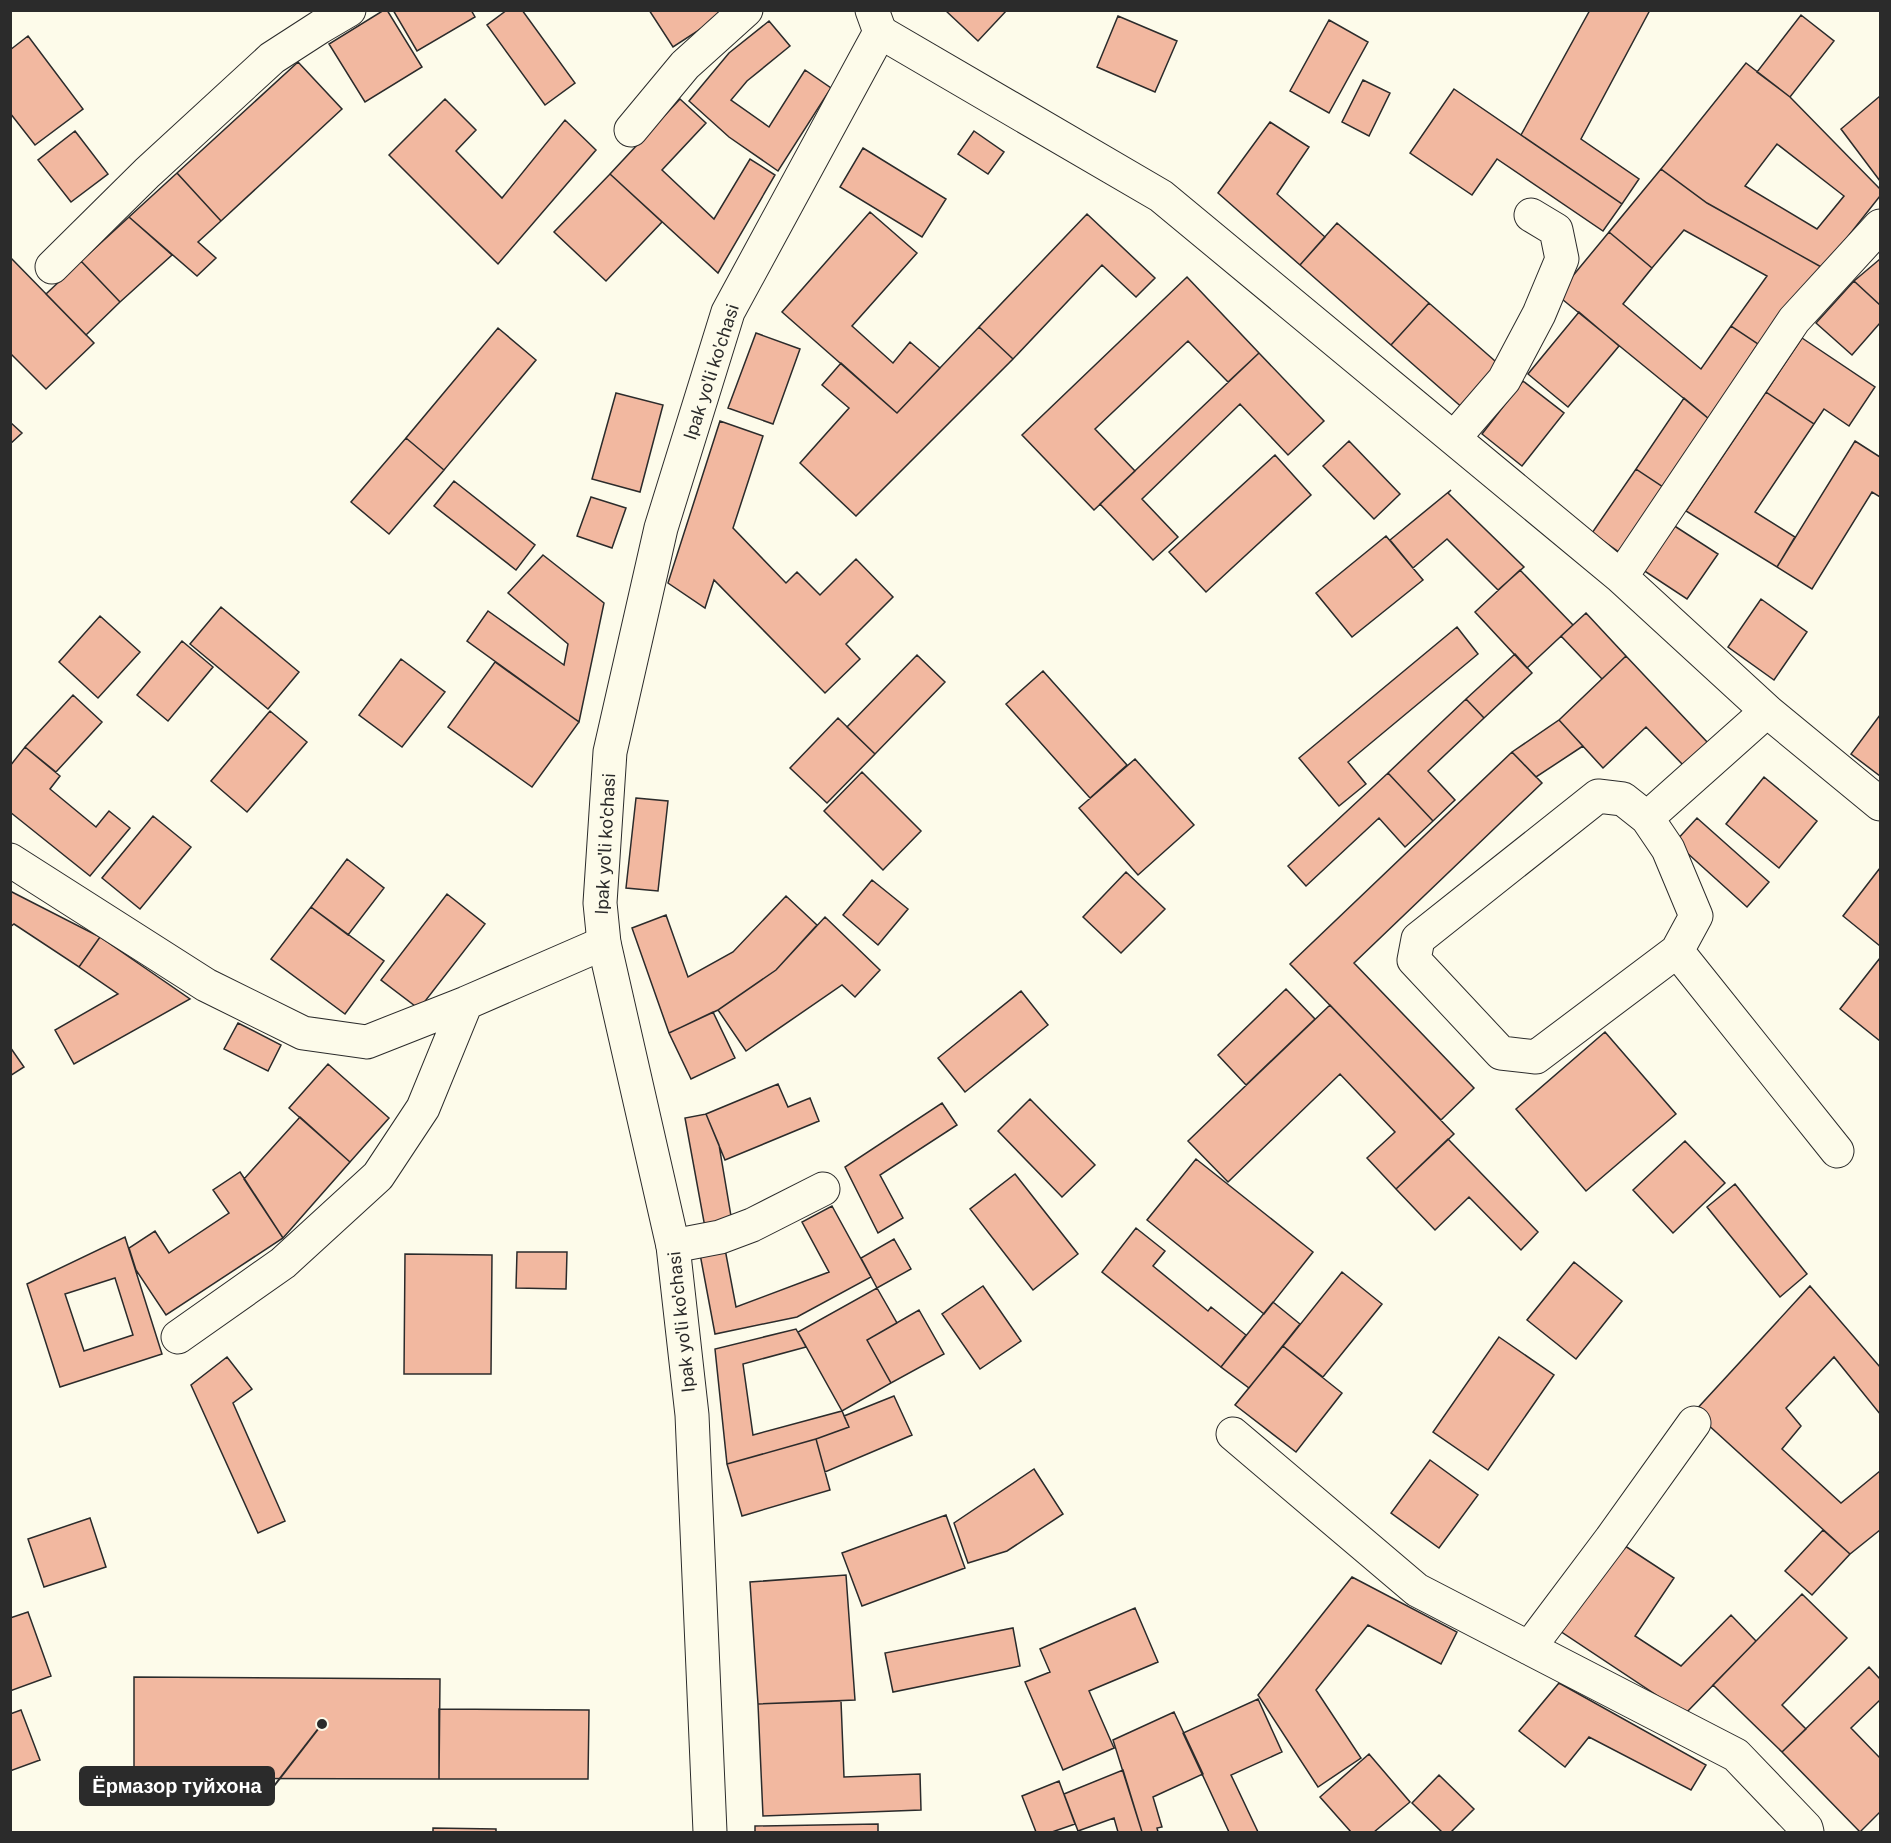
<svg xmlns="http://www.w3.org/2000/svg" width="1891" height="1843" font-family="'Public Sans',sans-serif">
<rect width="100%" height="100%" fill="#fdfbea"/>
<path fill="#f2b8a0" stroke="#2b2b2b" stroke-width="1.5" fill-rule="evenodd" d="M 384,10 L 387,10 L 422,67 L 365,102 L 329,44 Z
M 393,10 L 471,10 L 475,17 L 417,51 Z
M 507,10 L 522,10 L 575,83 L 545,105 L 487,25 Z
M 649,10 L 730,10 L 673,47 Z
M 945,10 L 1007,10 L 978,41 Z
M 1590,10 L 1650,10 L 1581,139 L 1639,179 L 1622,204 L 1521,135 Z
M 1801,15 L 1834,41 L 1790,97 L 1757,72 Z
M 1118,16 L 1177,41 L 1155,92 L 1097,67 Z
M 1329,20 L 1368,42 L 1329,113 L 1290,91 Z
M 769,21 L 790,46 L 747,81 L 731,100 L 769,127 L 805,70 L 831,88 L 778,171 L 729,137 L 689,101 L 729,53 Z
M 28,36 L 83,109 L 35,145 L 10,113 L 10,50 Z
M 298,62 L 342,109 L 221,221 L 177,173 Z
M 1746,63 L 1790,97 L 1880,189 L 1880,196 L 1823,268 L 1707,203 L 1661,169 ZM 1777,144 L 1844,196 L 1817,229 L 1745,186 Z
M 1363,80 L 1390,93 L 1369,136 L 1342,122 Z
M 1454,89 L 1622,204 L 1603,231 L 1497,159 L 1472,195 L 1410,153 Z
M 1880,96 L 1880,181 L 1841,129 Z
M 445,99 L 476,130 L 456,151 L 502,198 L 565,120 L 596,150 L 498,264 L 389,155 Z
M 680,99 L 706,123 L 662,170 L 714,219 L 750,159 L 775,175 L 718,273 L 610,174 Z
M 1270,122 L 1309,147 L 1277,194 L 1325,237 L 1300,265 L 1218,193 Z
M 75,131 L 108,174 L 71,202 L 38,160 Z
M 974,131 L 1004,152 L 988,174 L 958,154 Z
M 863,148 L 946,199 L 922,237 L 840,187 Z
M 1661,169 L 1707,203 L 1823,268 L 1758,344 L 1731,326 L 1767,276 L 1684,230 L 1652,268 L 1609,232 Z
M 177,173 L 221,221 L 198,242 L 216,258 L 197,276 L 129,217 Z
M 610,174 L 662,222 L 606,281 L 554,232 Z
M 870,212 L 917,253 L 852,326 L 893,363 L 910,342 L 940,368 L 897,413 L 782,312 Z
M 1087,214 L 1155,278 L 1136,297 L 1102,265 L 1013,359 L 979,327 Z
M 129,217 L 172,255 L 120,302 L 81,261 Z
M 1337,223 L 1429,303 L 1391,345 L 1300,265 Z
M 1609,232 L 1652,268 L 1623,304 L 1701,369 L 1731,326 L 1758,344 L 1709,419 L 1557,295 Z
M 10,257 L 94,343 L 46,389 L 10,353 Z
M 1880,259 L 1880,305 L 1854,281 Z
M 81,261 L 120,302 L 86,335 L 46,294 Z
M 1187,277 L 1259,353 L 1228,382 L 1188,341 L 1095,429 L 1135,471 L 1094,510 L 1022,435 Z
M 1854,281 L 1880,305 L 1880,323 L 1852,355 L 1816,323 Z
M 1429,303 L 1503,368 L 1465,410 L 1391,345 Z
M 1579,312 L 1619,346 L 1568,407 L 1528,374 Z
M 979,327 L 1013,359 L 856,516 L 800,463 L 849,408 L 822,385 L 841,363 L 897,413 Z
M 498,328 L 536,360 L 444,470 L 406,438 Z
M 756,333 L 800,349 L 773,424 L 728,408 Z
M 1802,338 L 1875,387 L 1849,426 L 1824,409 L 1814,424 L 1766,392 Z
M 1259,353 L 1324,421 L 1288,455 L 1240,404 L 1142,499 L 1178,537 L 1153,560 L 1100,504 Z
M 1523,381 L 1564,413 L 1522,466 L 1482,434 Z
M 1766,392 L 1814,424 L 1755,512 L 1795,537 L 1777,567 L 1686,511 Z
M 616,393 L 663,405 L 640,492 L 592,479 Z
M 1684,398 L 1709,419 L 1663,487 L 1636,469 Z
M 720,421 L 763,436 L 733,528 L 786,583 L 797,572 L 820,595 L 856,559 L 893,597 L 846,644 L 860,659 L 825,693 L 714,580 L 705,608 L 668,583 Z
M 10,422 L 22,433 L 10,444 Z
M 406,438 L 444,470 L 389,534 L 351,502 Z
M 1349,441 L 1400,494 L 1374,519 L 1323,466 Z
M 1855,441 L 1880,457 L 1880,497 L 1872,492 L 1812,589 L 1777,567 Z
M 1275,455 L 1311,495 L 1206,592 L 1169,552 Z
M 1636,469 L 1663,487 L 1619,552 L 1592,533 Z
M 454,481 L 535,545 L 516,570 L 434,506 Z
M 1451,490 L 1448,493 L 1524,567 L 1498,590 L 1447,539 L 1413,568 L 1390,540 Z
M 591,497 L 626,508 L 612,548 L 577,536 Z
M 1673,525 L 1718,554 L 1687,599 L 1643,570 Z
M 1386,536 L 1423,580 L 1352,637 L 1316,593 Z
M 543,555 L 604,603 L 579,722 L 467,641 L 488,611 L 564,665 L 568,644 L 508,593 Z
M 1520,570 L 1573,625 L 1527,668 L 1475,612 Z
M 1761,599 L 1807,632 L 1774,680 L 1728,647 Z
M 221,607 L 299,672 L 268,709 L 190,644 Z
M 1586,613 L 1626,656 L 1602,679 L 1561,636 Z
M 100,616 L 140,652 L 98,698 L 59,662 Z
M 1457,627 L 1478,654 L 1348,762 L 1366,784 L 1339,806 L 1299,758 Z
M 182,641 L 213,667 L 168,721 L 137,695 Z
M 1515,654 L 1532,673 L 1484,718 L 1466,699 Z
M 917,655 L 945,682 L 875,754 L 847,727 Z
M 1626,656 L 1709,744 L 1685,767 L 1646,727 L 1603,768 L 1559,720 Z
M 401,659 L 445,692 L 402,747 L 359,715 Z
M 495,662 L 579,722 L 532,787 L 448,727 Z
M 1043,671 L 1127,765 L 1090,798 L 1006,704 Z
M 73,695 L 102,722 L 56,772 L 25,747 Z
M 1466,699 L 1484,718 L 1428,771 L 1455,800 L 1433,821 L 1388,773 Z
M 270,711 L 307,742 L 247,812 L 211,781 Z
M 1880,715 L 1880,776 L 1851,754 Z
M 838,718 L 875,754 L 827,803 L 790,768 Z
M 1559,720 L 1583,746 L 1536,777 L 1512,752 Z
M 25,747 L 60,776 L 50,789 L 96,827 L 109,811 L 130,828 L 90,876 L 10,812 L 10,766 Z
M 1512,752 L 1542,783 L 1354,963 L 1474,1088 L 1441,1120 L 1290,964 Z
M 1135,759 L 1194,825 L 1138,875 L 1079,808 Z
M 862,772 L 921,831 L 883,870 L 824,811 Z
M 1388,773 L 1433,821 L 1405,847 L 1379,818 L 1306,886 L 1288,866 Z
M 1764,777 L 1817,821 L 1779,868 L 1726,824 Z
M 636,798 L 668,801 L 658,891 L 626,888 Z
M 153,816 L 191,847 L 140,909 L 102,878 Z
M 1697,818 L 1769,882 L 1747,907 L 1675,842 Z
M 347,859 L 384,888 L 348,935 L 311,907 Z
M 1880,868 L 1880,946 L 1843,916 Z
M 1126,872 L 1165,909 L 1121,953 L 1083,917 Z
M 872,880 L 908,909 L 878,945 L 843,915 Z
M 10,891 L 100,937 L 79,967 L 14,924 L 10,927 Z
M 447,894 L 485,924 L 419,1009 L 381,980 Z
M 786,896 L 817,925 L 776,970 L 718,1010 L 669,1033 L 632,928 L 666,915 L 688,977 L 733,952 Z
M 311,907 L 384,961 L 345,1014 L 271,959 Z
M 825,917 L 880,970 L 855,997 L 842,985 L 746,1051 L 718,1010 L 776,970 Z
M 100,937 L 190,999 L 74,1064 L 55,1030 L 118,994 L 79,967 Z
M 1880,958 L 1880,1041 L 1840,1009 Z
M 1286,989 L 1315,1019 L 1246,1085 L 1218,1055 Z
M 1021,991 L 1048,1025 L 965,1092 L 938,1058 Z
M 1330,1005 L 1454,1134 L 1396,1189 L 1367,1158 L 1395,1132 L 1340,1074 L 1228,1182 L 1188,1141 Z
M 713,1012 L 735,1058 L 691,1079 L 669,1033 Z
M 238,1023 L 281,1045 L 268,1071 L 224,1049 Z
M 1605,1032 L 1676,1114 L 1586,1191 L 1516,1109 Z
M 10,1047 L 24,1067 L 10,1076 Z
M 328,1064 L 389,1118 L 350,1162 L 289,1108 Z
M 778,1084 L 788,1107 L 810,1098 L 819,1121 L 725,1160 L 706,1114 Z
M 1030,1099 L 1095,1165 L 1062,1197 L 998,1131 Z
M 942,1103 L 957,1125 L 880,1175 L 903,1218 L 878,1233 L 845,1167 Z
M 706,1114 L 719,1145 L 733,1228 L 706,1233 L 685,1118 Z
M 300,1117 L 350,1162 L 283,1238 L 244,1179 Z
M 1448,1139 L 1538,1232 L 1521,1250 L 1469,1197 L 1435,1230 L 1396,1189 Z
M 1685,1141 L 1725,1183 L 1673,1233 L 1633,1190 Z
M 1196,1159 L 1313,1252 L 1264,1314 L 1147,1220 Z
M 240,1172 L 283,1238 L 166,1315 L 136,1270 L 129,1248 L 155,1231 L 169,1253 L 229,1213 L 213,1190 Z
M 1015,1174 L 1078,1254 L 1033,1290 L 970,1209 Z
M 1735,1184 L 1807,1274 L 1780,1297 L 1707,1207 Z
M 832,1206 L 871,1277 L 797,1317 L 715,1334 L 700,1254 L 725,1249 L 736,1307 L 829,1272 L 802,1222 Z
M 1136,1228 L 1165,1251 L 1153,1266 L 1208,1311 L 1211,1307 L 1246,1335 L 1221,1367 L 1102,1272 Z
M 125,1237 L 162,1354 L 60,1387 L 27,1284 ZM 115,1278 L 133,1335 L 84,1351 L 65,1294 Z
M 894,1239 L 911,1269 L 877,1288 L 861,1258 Z
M 517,1252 L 567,1252 L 566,1289 L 516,1288 Z
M 405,1254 L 492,1255 L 491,1374 L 404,1374 Z
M 1574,1262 L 1622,1301 L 1576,1359 L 1527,1320 Z
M 1342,1272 L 1382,1304 L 1323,1377 L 1283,1346 Z
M 983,1286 L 1021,1341 L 980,1369 L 942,1314 Z
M 1810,1286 L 1880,1367 L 1880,1414 L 1834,1357 L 1786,1408 L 1801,1426 L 1782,1449 L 1841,1503 L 1880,1471 L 1880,1530 L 1850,1554 L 1694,1412 Z
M 877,1288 L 897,1323 L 867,1340 L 891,1383 L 842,1411 L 798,1332 Z
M 1273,1302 L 1300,1324 L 1249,1388 L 1221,1367 Z
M 919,1310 L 944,1354 L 891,1383 L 867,1340 Z
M 796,1329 L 806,1347 L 743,1364 L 753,1435 L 842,1411 L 849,1427 L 816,1439 L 727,1464 L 715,1349 Z
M 1499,1337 L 1554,1375 L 1488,1470 L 1433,1432 Z
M 1283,1346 L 1342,1393 L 1296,1452 L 1235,1405 Z
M 227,1357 L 252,1389 L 233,1403 L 285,1521 L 258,1533 L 191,1385 Z
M 894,1396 L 912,1435 L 825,1472 L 816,1439 L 849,1427 L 844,1416 Z
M 816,1439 L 830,1490 L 742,1516 L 727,1464 Z
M 1430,1460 L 1478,1495 L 1439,1548 L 1391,1513 Z
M 1034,1469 L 1063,1514 L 1007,1551 L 968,1563 L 954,1523 Z
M 946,1515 L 965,1568 L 862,1606 L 842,1553 Z
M 90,1518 L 106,1567 L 44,1587 L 28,1539 Z
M 1823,1530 L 1850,1554 L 1812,1595 L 1785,1571 Z
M 1619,1542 L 1674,1578 L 1635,1636 L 1681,1666 L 1731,1615 L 1756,1641 L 1685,1714 L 1560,1631 Z
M 846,1575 L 855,1700 L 758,1704 L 750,1582 Z
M 1352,1577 L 1457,1632 L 1441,1664 L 1368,1625 L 1316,1690 L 1361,1758 L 1318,1787 L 1258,1695 Z
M 1802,1594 L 1847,1638 L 1782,1705 L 1806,1729 L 1782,1752 L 1713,1685 Z
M 1135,1608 L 1158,1662 L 1089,1691 L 1114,1748 L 1063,1770 L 1025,1682 L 1050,1672 L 1040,1649 Z
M 28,1612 L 51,1676 L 10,1691 L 10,1618 Z
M 1013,1628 L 1020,1666 L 893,1692 L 885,1653 Z
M 1869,1667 L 1880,1679 L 1880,1700 L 1851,1728 L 1880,1758 L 1880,1812 L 1860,1832 L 1782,1752 Z
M 134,1677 L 440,1679 L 439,1779 L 134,1778 Z
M 1559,1683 L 1706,1765 L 1691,1790 L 1589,1737 L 1565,1767 L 1519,1731 Z
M 1258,1699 L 1282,1752 L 1231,1775 L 1258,1832 L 1229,1832 L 1183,1733 Z
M 841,1701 L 844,1777 L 920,1774 L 921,1810 L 763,1816 L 758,1704 Z
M 439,1709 L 589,1710 L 588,1779 L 439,1779 Z
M 21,1710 L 40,1760 L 10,1771 L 10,1714 Z
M 1174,1712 L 1203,1774 L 1153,1797 L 1162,1827 L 1157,1828 L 1158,1832 L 1142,1832 L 1113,1740 Z
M 1369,1754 L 1410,1802 L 1374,1832 L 1351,1832 L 1320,1797 Z
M 1123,1770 L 1142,1832 L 1118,1832 L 1114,1818 L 1078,1831 L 1064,1794 Z
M 1439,1775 L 1474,1809 L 1451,1832 L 1442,1832 L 1412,1803 Z
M 1059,1781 L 1075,1824 L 1052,1832 L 1036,1832 L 1022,1796 Z
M 878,1824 L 878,1832 L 755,1832 L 755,1826 Z
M 433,1828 L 496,1829 L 496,1832 L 433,1832 Z"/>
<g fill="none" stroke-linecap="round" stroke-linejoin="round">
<g stroke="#2b2b2b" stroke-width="35">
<path id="minor" d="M 880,32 L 1161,196 L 1621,577 L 1767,711 L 1880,804
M 631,130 L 685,65 L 746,10
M 52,267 L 147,173 L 272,58 L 320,27 L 349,10
M 1454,438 L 1504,380 L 1539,314 L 1562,259 L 1556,230 L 1531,215
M 1621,577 L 1794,320 L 1880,226
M 1767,711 L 1647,818 L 1668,849 L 1696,916 L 1677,951 L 1837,1151
M 1647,818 L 1623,799 L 1598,796 L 1418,939 L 1414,960 L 1501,1053 L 1536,1057 L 1677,951
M 10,860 L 206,985 L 303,1033 L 367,1042 L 466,1003 L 604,943
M 673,1246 L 720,1237 L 752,1225 L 823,1189
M 178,1337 L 283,1263 L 378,1176 L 423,1108 L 466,1003
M 1233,1434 L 1417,1590 L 1736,1755 L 1806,1828 L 1807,1832
M 1529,1648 L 1611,1539 L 1694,1423"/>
</g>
<g stroke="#2b2b2b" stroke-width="35">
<path id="major" d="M 710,1832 L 692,1415 L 673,1246 L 604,943 L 600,903 L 610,752 L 661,528 L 728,312 L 880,32 L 872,10"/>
</g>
<use href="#minor" stroke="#fdfbea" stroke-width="33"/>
<use href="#major" stroke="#fdfbea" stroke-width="33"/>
</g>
<g text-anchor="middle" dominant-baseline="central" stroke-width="4.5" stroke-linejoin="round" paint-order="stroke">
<g font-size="18" fill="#2b2b2b" stroke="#fdfbea">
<text transform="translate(711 372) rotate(-72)">Ipak yo'li ko'chasi</text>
<text transform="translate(605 844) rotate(-87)">Ipak yo'li ko'chasi</text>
<text transform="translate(681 1322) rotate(-96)">Ipak yo'li ko'chasi</text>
</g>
</g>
<path fill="none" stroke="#2b2b2b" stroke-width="2" d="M322 1724L274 1786"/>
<circle fill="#2b2b2b" stroke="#fdfbea" stroke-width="2" cx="322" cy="1724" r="6"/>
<rect fill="#2b2b2b" stroke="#2b2b2b" stroke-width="2" x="80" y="1767" width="194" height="38" rx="6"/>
<g font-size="20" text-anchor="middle" font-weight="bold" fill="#fff">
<text x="177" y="1793">Ёрмазор туйхона</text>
</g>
<rect width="1891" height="1843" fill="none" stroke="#2b2b2b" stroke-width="24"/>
</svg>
